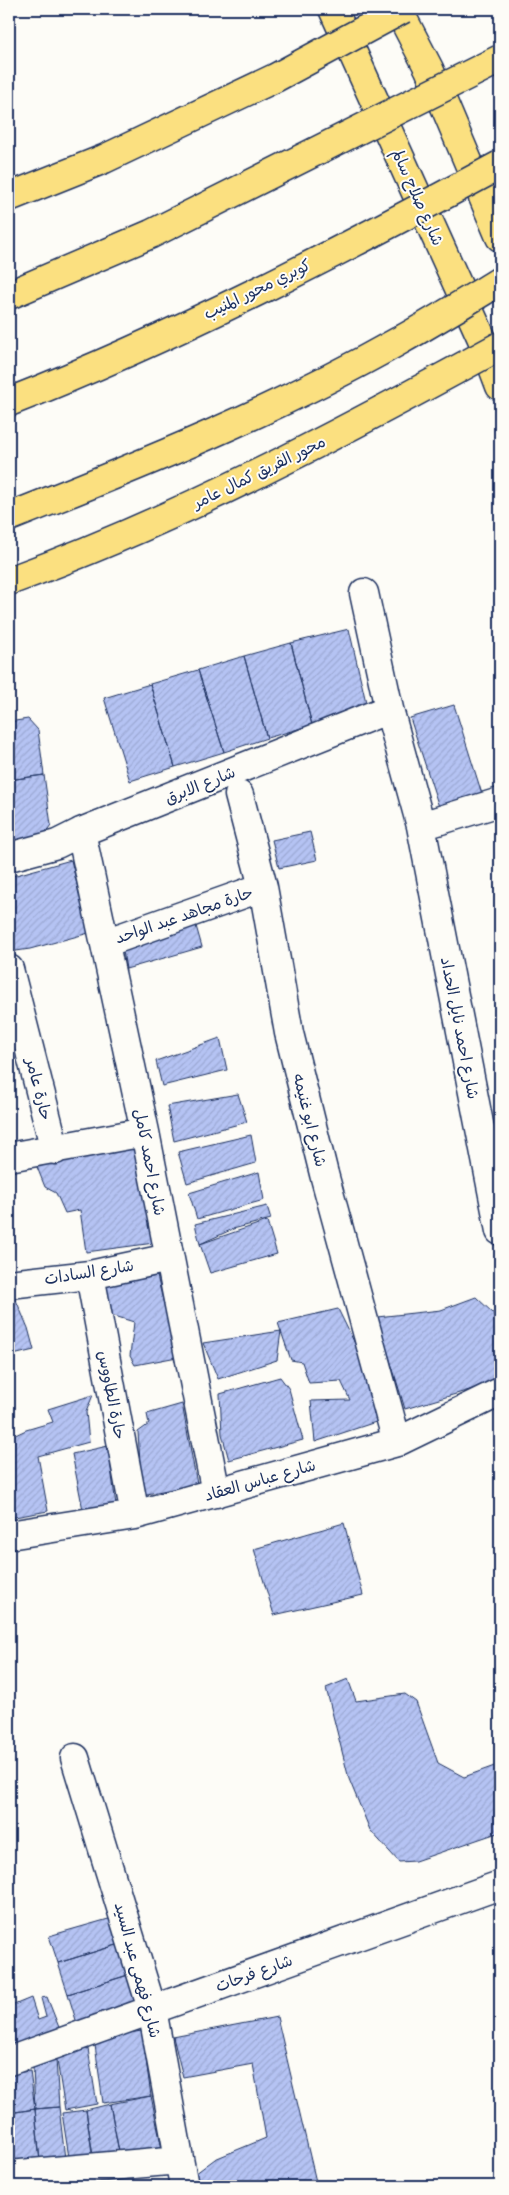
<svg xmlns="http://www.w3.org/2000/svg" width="509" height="2195" font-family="Sriracha,'Playpen Sans Arabic',sans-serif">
<defs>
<pattern id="building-hatch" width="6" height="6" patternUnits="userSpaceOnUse" patternTransform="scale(1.25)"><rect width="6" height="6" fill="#b5c3f3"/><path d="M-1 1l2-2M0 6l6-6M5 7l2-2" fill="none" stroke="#9ba8d3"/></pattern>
</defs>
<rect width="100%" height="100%" fill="#fdfcf7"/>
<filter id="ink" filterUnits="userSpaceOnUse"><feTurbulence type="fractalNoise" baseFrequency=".02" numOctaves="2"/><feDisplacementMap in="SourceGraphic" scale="10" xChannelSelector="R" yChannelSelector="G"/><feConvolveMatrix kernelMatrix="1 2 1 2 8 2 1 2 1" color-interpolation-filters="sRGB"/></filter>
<g filter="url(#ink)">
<path fill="url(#building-hatch)" stroke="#1b2f5e" d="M 349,629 L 368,711 L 312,725 L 291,643 Z
M 291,643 L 312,725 L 267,738 L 244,656 Z
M 244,656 L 267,738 L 224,752 L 198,670 Z
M 198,670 L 224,752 L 175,767 L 150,684 Z
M 150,684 L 175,767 L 130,781 L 104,698 Z
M 454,705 L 482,794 L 439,807 L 410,718 Z
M 28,719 L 38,730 L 44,775 L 9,780 L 9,722 Z
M 44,775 L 51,825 L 38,842 L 9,846 L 9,780 Z
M 500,829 L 500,841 L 496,831 Z
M 310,832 L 317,860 L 279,868 L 272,840 Z
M 71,860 L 89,933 L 30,949 L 9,952 L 9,877 Z
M 194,919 L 202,947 L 126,969 L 122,945 Z
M 220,1038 L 227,1070 L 162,1086 L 156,1061 Z
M 238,1094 L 247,1122 L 174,1141 L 167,1106 Z
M 251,1135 L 256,1163 L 187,1183 L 178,1152 Z
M 139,1141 L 154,1243 L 86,1252 L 80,1210 L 65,1213 L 56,1193 L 45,1187 L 37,1167 Z
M 259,1172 L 264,1200 L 197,1219 L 189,1193 Z
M 267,1206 L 271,1219 L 233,1229 L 200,1244 L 195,1224 Z
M 267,1221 L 277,1254 L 210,1273 L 200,1244 Z
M 157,1276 L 177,1357 L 135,1365 L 130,1356 L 134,1322 L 108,1314 L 106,1285 Z
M 476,1297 L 494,1314 L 500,1352 L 500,1381 L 405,1409 L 377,1317 L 441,1310 Z
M 16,1300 L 28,1328 L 34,1350 L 13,1355 L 9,1332 L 9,1301 Z
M 338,1309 L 391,1417 L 315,1442 L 311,1401 L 350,1400 L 341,1381 L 309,1383 L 302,1362 L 291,1360 L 278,1323 Z
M 281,1331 L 277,1360 L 218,1379 L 203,1343 Z
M 280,1377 L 289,1389 L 303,1440 L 229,1460 L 222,1434 L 220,1394 Z
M 93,1395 L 86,1412 L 89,1442 L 38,1456 L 48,1511 L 9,1518 L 9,1438 L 26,1430 L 53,1422 L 48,1409 Z
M 182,1404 L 197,1484 L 142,1495 L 138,1432 L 149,1424 L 147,1414 Z
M 108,1446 L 116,1505 L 83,1510 L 72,1454 Z
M 344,1523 L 363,1595 L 274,1615 L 254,1549 Z
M 348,1679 L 356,1701 L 405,1694 L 416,1702 L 438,1763 L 464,1777 L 500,1764 L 500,1832 L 415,1861 L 399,1862 L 370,1830 L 349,1779 L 326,1688 Z
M 112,1918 L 120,1944 L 58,1963 L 49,1936 Z
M 120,1944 L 128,1975 L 68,1994 L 58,1963 Z
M 128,1975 L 141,2010 L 79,2030 L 68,1994 Z
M 47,1997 L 62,2035 L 9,2054 L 9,2007 L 31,1998 L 38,2020 L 46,2017 L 41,1998 Z
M 277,2017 L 317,2186 L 185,2186 L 184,2182 L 215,2159 L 266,2138 L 253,2064 L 183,2077 L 173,2037 Z
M 142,2031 L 151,2096 L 103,2103 L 94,2038 Z
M 88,2049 L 97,2104 L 65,2110 L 56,2054 Z
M 56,2059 L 59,2107 L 35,2109 L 33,2068 Z
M 30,2071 L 35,2109 L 9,2113 L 9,2074 Z
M 151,2096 L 163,2154 L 121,2162 L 110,2104 Z
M 110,2104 L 120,2158 L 94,2162 L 86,2110 Z
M 59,2107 L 65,2159 L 40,2162 L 35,2109 Z
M 35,2109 L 40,2162 L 11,2165 L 9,2113 Z
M 86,2110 L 93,2160 L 70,2164 L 62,2113 Z"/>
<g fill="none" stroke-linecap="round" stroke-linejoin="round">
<g stroke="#1b2f5e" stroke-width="31">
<path id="minor" d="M 364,593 L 389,709 L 421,826 L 500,1231
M 239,795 L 263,887 L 289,1033 L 324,1174 L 397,1442
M 421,826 L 500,802
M 81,832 L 145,1132 L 216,1493
M 9,857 L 57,844 L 81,832 L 389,709
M 105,943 L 263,887
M 9,969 L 55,1150
M 9,1157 L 145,1132
M 90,1275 L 135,1515
M 9,1284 L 90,1275 L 169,1258
M 9,1535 L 135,1515 L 397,1442 L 500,1392
M 75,1758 L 152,2009 L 184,2186
M 9,2061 L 500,1885
M 9,2175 L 179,2160"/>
</g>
<g stroke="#1b2f5e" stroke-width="31">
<path id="highway" d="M 333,9 L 483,341 L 500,386
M 398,9 L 429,69 L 500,237"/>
</g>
<use href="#minor" stroke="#fdfcf7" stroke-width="28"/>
<use href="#highway" stroke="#fbe080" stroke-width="28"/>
<g stroke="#1b2f5e" stroke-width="31" stroke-linecap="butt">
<path id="highway-bridge" d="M 9,197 L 104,159 L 275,78 L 403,9
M 9,295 L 151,234 L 500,59
M 9,402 C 178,336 341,251 500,165
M 9,517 C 141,465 275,411 399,341 C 433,322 467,301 500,281
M 9,581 C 180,519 341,433 500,346"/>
</g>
<use href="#highway-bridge" stroke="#fbe080" stroke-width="28"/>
</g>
</g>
<g text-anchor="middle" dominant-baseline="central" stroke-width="4" stroke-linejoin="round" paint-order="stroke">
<g font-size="16" fill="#1b2f5e" stroke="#fdfcf7">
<text transform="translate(418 197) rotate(66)">شارع صلاح سالم</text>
<text transform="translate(257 289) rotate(-26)">كوبري محور المنيب</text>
<text transform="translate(259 472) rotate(-26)">محور الفريق كمال عامر</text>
<text transform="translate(200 785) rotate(-22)">شارع الابرق</text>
<text transform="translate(184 915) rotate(-19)">حارة مجاهد عبد الواحد</text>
<text transform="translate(460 1028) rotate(79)">شارع احمد نايل الحداد</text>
<text transform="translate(39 1089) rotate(76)">حارة عامر</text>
<text transform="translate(310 1120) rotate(76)">شارع ابو غنيمه</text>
<text transform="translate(150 1162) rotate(79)">شارع احمد كامل</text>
<text transform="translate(89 1272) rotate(-9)">شارع السادات</text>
<text transform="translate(112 1395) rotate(79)">حارة الطاووس</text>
<text transform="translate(260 1480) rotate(-16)">شارع عباس العقاد</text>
<text transform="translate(138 1970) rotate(75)">شارع فهمى عبد السيد</text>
<text transform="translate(254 1973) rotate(-20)">شارع فرحات</text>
</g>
</g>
<rect width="509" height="2195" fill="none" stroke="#fdfcf7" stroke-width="30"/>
<rect x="15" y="15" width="479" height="2165" fill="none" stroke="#1b2f5e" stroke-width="2" filter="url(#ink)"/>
</svg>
